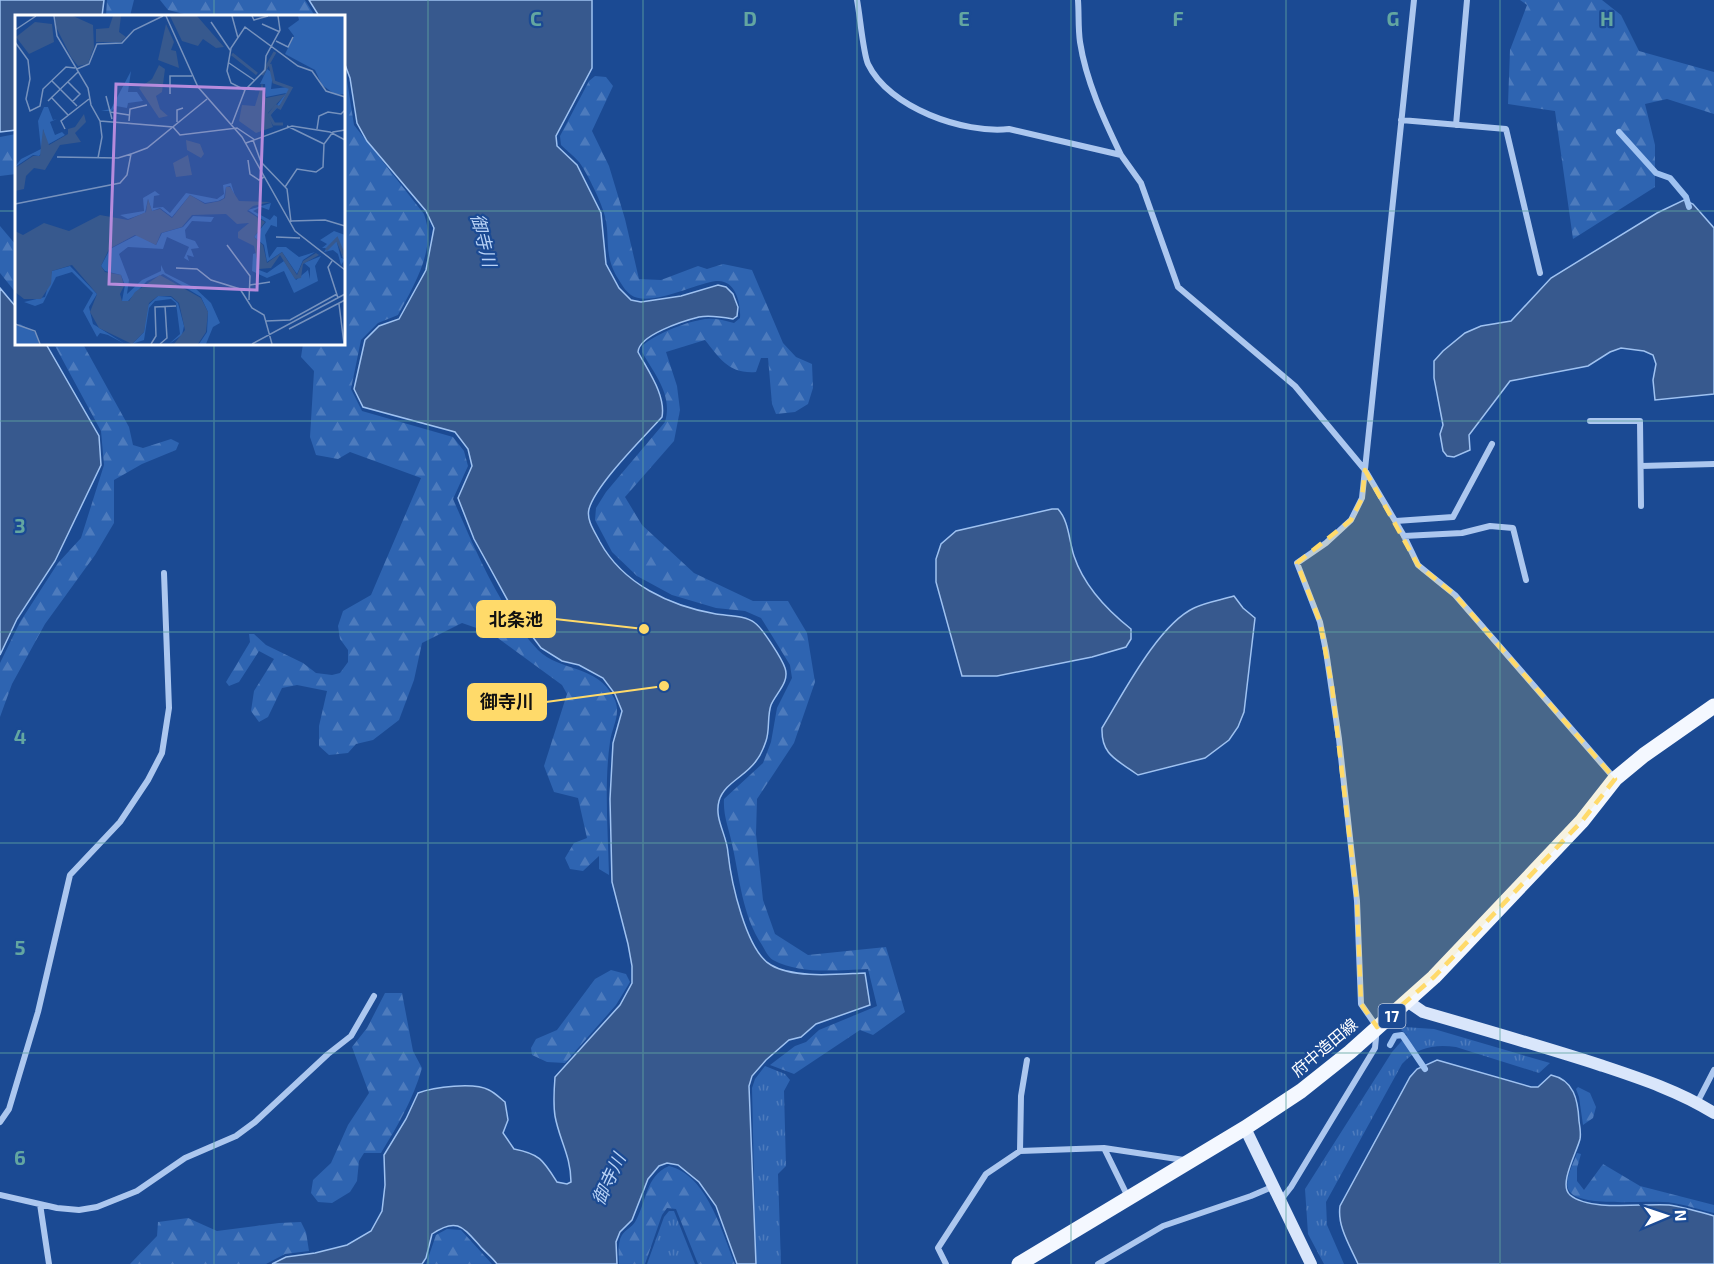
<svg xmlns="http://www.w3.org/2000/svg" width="1714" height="1264" font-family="'Exo 2','Noto Sans JP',sans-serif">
<defs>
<pattern id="grass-tufts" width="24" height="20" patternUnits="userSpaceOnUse" patternTransform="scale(1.5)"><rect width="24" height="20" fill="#2e64b1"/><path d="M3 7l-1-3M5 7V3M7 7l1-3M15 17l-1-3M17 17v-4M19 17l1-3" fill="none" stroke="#4d7bbd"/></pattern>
<pattern id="forest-firs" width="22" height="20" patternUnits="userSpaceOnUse" patternTransform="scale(1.5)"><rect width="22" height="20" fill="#2e64b1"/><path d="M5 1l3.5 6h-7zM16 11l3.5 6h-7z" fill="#4d7bbd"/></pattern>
</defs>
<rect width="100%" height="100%" fill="#1b4a93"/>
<path fill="url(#grass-tufts)" d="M 1404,1027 L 1434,1029 L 1550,1063 L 1539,1073 L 1456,1047 C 1435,1044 1417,1047 1402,1064 L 1326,1202 L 1327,1225 L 1344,1264 L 1324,1264 L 1308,1234 L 1305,1189 L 1392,1052 L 1407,1035 L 1401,1030 Z
M 765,1066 L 785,1074 L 790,1080 L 784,1091 L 786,1166 L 778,1174 L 781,1264 L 756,1264 L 752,1088 L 755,1079 Z
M 669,1211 L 674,1211 L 695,1264 L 647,1264 L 664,1217 Z"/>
<path fill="url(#forest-firs)" d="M 107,0 L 134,0 L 130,16 L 106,16 Z
M 160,0 L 305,0 L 315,16 L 192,16 L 168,10 Z
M 1520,0 L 1602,0 L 1621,15 L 1639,51 L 1714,72 L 1714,114 L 1667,99 L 1645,104 L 1655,145 L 1655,187 L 1573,239 L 1555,111 L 1508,104 L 1510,50 L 1527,5 Z
M 344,71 L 347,80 L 354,125 L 424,214 C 437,249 414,285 398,315 L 378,323 L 361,340 L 351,389 L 362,411 L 453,437 L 464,451 L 468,466 L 453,499 C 475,549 500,610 538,650 C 560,672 597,664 614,698 C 622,714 612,726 610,742 C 604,783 608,832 609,875 L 599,869 L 599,856 L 583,871 L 570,869 L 565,858 L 574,843 L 587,838 L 578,798 L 554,792 L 544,766 L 567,694 L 562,685 L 491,633 L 462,623 L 422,643 L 414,680 L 399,720 L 373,740 L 356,744 L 348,753 L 329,755 L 319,746 L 319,726 L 327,691 L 297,685 L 282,688 L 268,717 L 259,722 L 251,711 L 254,691 L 274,659 L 259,651 L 239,682 L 229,686 L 226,682 L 250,642 L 249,634 L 254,634 L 266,645 L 303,663 L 316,673 L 332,675 L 340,673 L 348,662 L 348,650 L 340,639 L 338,626 L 343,611 L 371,595 L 421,478 L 350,452 L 338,459 L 316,455 L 310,437 L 314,371 L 301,357 L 303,344 L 344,344 Z
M 595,76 L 606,77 L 613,86 L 592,131 L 609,166 L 625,219 L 639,279 L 661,280 L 698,266 L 707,269 L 723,264 L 752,270 L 783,343 L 796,357 L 812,364 L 813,388 L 808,404 L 795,412 L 776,414 L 772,404 L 768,358 L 761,358 L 756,372 C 729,374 720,359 705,340 L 666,352 L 677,386 L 680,410 L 674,441 L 625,497 L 642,525 L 694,573 L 753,601 L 788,601 L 807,633 L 815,682 L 794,743 L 757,799 L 756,834 L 763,900 L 775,934 L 808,955 L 886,947 L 905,1012 L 873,1035 L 860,1030 L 794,1074 L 770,1065 L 795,1046 L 806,1042 L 819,1030 L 877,1006 L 868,969 C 838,970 801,975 773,960 C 768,957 765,950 762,945 C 742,915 740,879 732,844 C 729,829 723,816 724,799 L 763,763 L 771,742 L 777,708 L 792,678 L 790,665 L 761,618 L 745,611 L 716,608 L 672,595 L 637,576 L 612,552 L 595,520 L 596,508 L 606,492 L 665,422 C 673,395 655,375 642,352 L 642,346 C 654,335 683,323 700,320 C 711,317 723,320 734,323 L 740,318 C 741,304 736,279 716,281 C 697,283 649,308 631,295 C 625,291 621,283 617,277 C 602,251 612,234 603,210 C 600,200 585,168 578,161 C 573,155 566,150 561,145 L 560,136 L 589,81 Z
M 16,134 L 16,174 L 0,176 L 0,137 Z
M 0,226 L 16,245 L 16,293 L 0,273 Z
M 54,344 L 83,344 L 129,427 L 133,445 L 143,448 L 171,439 L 179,443 L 176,450 L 142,464 L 114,480 L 114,523 L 95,555 L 45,624 L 12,684 L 0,717 L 0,663 L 20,622 L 58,563 L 81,538 L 104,465 L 101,431 Z
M 611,970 L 626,974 L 630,982 L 616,1005 L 565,1063 L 547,1062 L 532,1055 L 531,1048 L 536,1039 L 557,1030 L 595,979 Z
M 385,993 L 402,993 L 413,1051 L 422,1068 C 413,1100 398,1125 381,1153 L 364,1153 L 359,1161 L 357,1181 L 350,1192 L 332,1203 L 318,1202 L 311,1193 L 313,1180 L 331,1163 L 348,1125 L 369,1093 L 352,1047 L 367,1028 Z
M 1578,1087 L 1590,1093 L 1596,1107 L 1593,1118 L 1583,1125 L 1579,1097 L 1576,1089 Z
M 1577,1153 L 1581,1154 L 1577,1168 L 1577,1181 L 1584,1190 L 1603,1164 L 1640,1186 L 1714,1205 L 1714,1213 C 1700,1210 1687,1205 1673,1203 C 1650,1199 1586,1208 1571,1193 C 1561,1184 1574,1163 1577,1153 Z
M 669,1166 C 707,1175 722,1232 735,1264 L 698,1264 L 676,1209 L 667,1208 L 662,1215 L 645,1264 L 619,1264 C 619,1255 617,1243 622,1235 C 625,1230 632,1227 635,1222 C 647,1202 645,1176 669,1166 Z
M 188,1218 L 217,1231 L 279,1223 L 301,1222 L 306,1232 L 309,1251 L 285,1254 L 266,1264 L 130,1264 L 157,1236 L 158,1222 Z
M 447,1229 L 461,1230 L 492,1264 L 426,1264 L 436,1235 Z"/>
<path fill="#37598e" stroke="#9fc2f1" stroke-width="1.5" d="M 0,0 L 104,0 L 102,16 L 16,16 L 16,130 L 0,132 Z
M 309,0 L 592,0 L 592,68 L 556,136 L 557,146 L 577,165 L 601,213 L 606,264 L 619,288 L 631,300 L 641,302 L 681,296 L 718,285 L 726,287 L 733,294 L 738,307 L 737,316 L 733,319 C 722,317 710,315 699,317 C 683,321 639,335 638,352 C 648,371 666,395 662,417 C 644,437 596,484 589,509 C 586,520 595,532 600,542 C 623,584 670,606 716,614 C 728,616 745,615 755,623 C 763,629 782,659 785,668 C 790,682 776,693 771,705 C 767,716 770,730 766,741 C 764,747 760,756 756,761 C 746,776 724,783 719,801 C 714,819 727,835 728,853 C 731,881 746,951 771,965 C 794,979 839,974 865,973 L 870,1005 L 816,1024 L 801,1037 L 789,1040 L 766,1060 L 752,1076 L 749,1086 L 756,1264 L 737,1264 L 716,1206 L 699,1182 L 678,1165 L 667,1163 L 659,1166 L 648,1179 L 632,1220 L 620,1232 L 616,1242 L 617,1264 L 497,1264 C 492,1257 485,1252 480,1246 C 463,1227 457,1217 432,1234 L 426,1258 L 422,1264 L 272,1264 L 286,1257 L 315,1253 L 347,1245 L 371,1231 L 382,1211 L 385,1185 L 384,1155 L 406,1119 L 418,1093 C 434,1087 474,1082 489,1090 C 495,1093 500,1098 505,1102 L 508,1120 L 503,1133 L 514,1149 C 540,1154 543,1160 557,1182 L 567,1184 L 571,1182 C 571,1156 559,1139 555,1116 C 553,1103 554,1090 555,1077 L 620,1005 L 632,983 L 632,966 L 628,944 L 612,882 L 610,799 L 613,743 L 622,711 L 615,694 L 603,678 L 579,665 L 562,661 L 541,648 L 514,612 L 490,568 L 474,539 L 458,498 L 472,466 L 468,449 L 455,432 L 363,407 L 354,389 L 365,340 L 379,326 L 399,319 L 426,270 L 434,228 L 426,211 L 367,141 L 357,123 L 350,78 L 344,62 L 344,16 L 319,16 Z
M 1684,200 L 1693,204 L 1714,228 L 1714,394 L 1655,400 L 1653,380 L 1656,364 L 1653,355 L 1644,351 L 1621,348 L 1610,352 L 1588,366 L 1510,381 L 1469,435 L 1470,450 L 1454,457 L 1447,456 L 1443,451 L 1440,434 L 1443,425 L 1434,378 L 1434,361 L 1443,351 L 1465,333 L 1481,326 L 1511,321 L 1551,278 L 1657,213 Z
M 0,288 L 16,307 L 16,344 L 46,344 L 99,436 L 101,465 L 55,561 L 17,619 L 0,655 Z
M 1052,509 L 1058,509 C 1069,521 1069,541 1074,556 C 1084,586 1107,610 1131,629 L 1131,639 L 1126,647 L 1092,657 L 997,676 L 962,676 L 936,582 L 936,559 L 941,544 L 956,531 Z
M 1234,596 L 1243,608 L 1255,618 L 1244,712 L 1238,727 L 1229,740 L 1205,758 L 1138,775 C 1118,760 1101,756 1102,728 C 1123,694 1158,625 1194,608 C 1206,602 1221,600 1234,596 Z
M 1437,1060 L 1531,1087 L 1538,1087 L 1551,1075 C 1574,1080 1578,1100 1579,1121 C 1580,1127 1581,1134 1580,1139 C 1577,1152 1558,1185 1570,1195 C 1590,1212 1644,1203 1669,1205 C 1684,1207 1700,1212 1714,1216 L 1714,1264 L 1358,1264 C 1350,1246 1337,1226 1340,1206 L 1410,1077 L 1417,1069 Z"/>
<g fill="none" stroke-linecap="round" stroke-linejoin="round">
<path stroke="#9fc2f1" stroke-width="6" d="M 1619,132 L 1656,173 L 1670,178 L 1686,197 L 1689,207
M 1390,1045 L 1395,1036 L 1402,1035 L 1425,1069"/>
<path stroke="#acc7ef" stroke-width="6" d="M 857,0 C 860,15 863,53 868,64 C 889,108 964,134 1009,129 L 1121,155 L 1141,183 L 1178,287 L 1295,386 L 1365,470 L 1404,536 L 1418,565 L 1455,595 L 1615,779
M 1078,0 C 1079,14 1078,28 1080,42 C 1086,81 1104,120 1121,155
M 1401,120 L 1506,129 L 1540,273
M 1456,125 L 1467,0
M 1590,421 L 1640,421 L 1641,506
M 1641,466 L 1714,464
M 1396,521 L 1453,517 L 1492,444
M 1404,536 L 1462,533 L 1490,526 L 1513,528 L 1526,580
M 1697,1103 L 1714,1070
M 0,1122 L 9,1109 L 38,1012 L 70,875 L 120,822 L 148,780 L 162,753 L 169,708 L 164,573
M 1020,1151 L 1021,1096 L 1027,1060
M 0,1195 L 57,1208 L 79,1210 L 97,1207 L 137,1191 L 185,1158 L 236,1136 L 255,1122 L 328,1054 L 351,1036 L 374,996
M 1128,1197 L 1104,1148 L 1184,1160
M 1280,1201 L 1291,1187 L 1375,1048 L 1377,1027 L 1361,1004 L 1357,901 L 1339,739 L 1326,651 L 1320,622 L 1297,563 L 1326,543 L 1351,520 L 1362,498 L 1414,0
M 40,1204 L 49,1264
M 946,1264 L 938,1248 L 986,1174 L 1020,1151 L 1104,1148
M 1098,1264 L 1163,1226 L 1251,1196 L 1272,1187"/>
<path stroke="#d9e6fb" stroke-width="12" d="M 1407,1001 L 1423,1012 C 1482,1029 1541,1046 1600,1065 C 1639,1078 1679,1091 1714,1113
M 1245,1128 L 1311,1264"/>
<path stroke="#f4f8ff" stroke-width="15" d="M 1019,1264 L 1245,1128 L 1301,1091 L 1350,1052 L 1434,977 L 1582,821 L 1615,779 L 1644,755 L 1714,706"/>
</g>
<path fill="#ffda6a" fill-opacity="0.2" stroke="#ffda6a" stroke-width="4.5" stroke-dasharray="12 8" stroke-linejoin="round" d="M 1365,470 L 1418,565 L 1455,595 L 1615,779 L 1582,821 L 1434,977 L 1377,1027 L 1361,1004 L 1357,901 L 1332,687 L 1320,622 L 1297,563 L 1351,520 L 1362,498 Z"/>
<path fill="none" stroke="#63a6a1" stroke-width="1.5" stroke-opacity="0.55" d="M 214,0 L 214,16M 428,0 L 428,1264M 643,0 L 643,1264M 857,0 L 857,1264M 1071,0 L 1071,1264M 1286,0 L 1286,1264M 1500,0 L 1500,1264M 0,211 L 16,211M 344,211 L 1714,211M 214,344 L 214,1264M 0,421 L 1714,421M 0,632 L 1714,632M 0,843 L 1714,843M 0,1053 L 1714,1053"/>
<g text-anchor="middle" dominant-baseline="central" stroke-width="4.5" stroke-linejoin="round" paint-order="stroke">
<rect fill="#1b4a93" stroke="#bbc9df" stroke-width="1.5" x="1378.5" y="1004" width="27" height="24" rx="4.5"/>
<g font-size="15" font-weight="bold" fill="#fff">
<text x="1392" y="1016">17</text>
</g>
<g font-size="16" fill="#fff" stroke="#1b4a93">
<text transform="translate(1324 1047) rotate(-40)">府中造田線</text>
</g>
<g font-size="18" font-style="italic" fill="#b8d2f6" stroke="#1b4a93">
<text transform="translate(484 240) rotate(76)">御寺川</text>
<text transform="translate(608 1179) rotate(-65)">御寺川</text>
</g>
</g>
<g transform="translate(15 15)">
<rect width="330" height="330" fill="#1b4a93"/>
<path d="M 5,309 L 21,318 L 24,329 L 0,329 L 0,311 Z" fill="#2e64b1"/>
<path d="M 283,1 L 330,1 L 330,79 L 321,80 L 307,70 L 300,55 L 270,39 L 279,21 L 273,13 L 284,5 ZM 252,54 L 258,58 L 256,74 L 273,72 L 276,75 L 270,85 L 254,101 L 271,78 L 251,82 L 250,69 L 245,69 ZM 116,56 L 113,77 L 122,77 L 128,86 L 113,88 L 112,93 L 101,91 L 97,96 L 86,96 L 96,94 ZM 29,92 L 33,92 L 38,105 L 42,104 L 35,107 L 40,120 L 47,117 L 50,120 L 32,130 L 28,114 L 28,136 L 24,141 L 18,140 L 0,152 L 6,144 L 26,134 L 23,106 ZM 216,168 L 221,184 L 215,171 L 211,172 L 209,183 L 203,186 L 190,188 L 175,180 L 157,202 L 145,193 L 137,196 L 133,184 L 130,198 L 113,204 L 105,200 L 129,196 L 128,183 L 140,176 L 145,180 L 139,181 L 138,193 L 148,192 L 155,198 L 171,178 L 202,184 L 209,179 L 208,170 ZM 256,188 L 254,195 L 246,192 L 238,196 L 255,205 L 259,200 L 262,202 L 262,212 L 256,210 L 250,220 L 254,243 L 262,232 L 271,232 L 284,242 L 300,237 L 288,245 L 282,259 L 267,237 L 252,247 L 249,230 L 239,222 L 251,207 L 233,195 ZM 178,201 L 199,202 L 196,207 L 177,206 L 170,215 L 171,223 L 180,226 L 184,233 L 176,234 L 179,242 L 172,240 L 174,246 L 169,243 L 174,232 L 152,222 L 148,234 L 113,232 L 104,239 L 114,265 L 112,279 L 127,265 L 146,256 L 146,250 L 150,258 L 180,273 L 196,288 L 205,308 L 198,312 L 191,329 L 184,329 L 192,317 L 193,297 L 186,282 L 148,259 L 132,266 L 113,286 L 107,286 L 110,270 L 106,260 L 90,256 L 86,251 L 95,234 L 122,220 L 141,230 L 147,218 L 168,212 ZM 319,216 L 330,220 L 328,244 L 323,225 L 321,224 L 326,243 L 330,244 L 326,250 L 323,239 L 318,235 L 309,237 L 312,233 L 307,233 L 312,229 L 305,225 ZM 241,238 L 244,255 L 252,258 L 269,246 L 281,265 L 293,255 L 295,264 L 295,253 L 289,248 L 306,241 L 300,251 L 303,266 L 279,278 L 269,256 L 252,263 L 237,256 L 238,239 ZM 55,251 L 82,279 L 74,292 L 78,309 L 110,329 L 93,320 L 85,318 L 82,322 L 68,296 L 78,278 L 57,257 L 41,262 L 28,288 L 20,291 L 9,287 L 30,282 L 37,256 ZM 143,281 L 156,282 L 163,288 L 169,311 L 167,320 L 154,329 L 165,319 L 161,288 L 156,284 L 140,286 L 134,293 L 129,325 L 117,329 L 129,317 L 131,292 Z" fill="#2e64b1"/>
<path d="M 40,1 L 58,1 L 78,10 L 79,32 L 73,49 L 63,51 L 56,42 L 41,12 ZM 98,1 L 106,1 L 104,17 L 111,22 L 106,27 L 81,27 L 81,14 L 94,13 ZM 155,1 L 182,1 L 209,32 L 201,33 L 188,24 L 183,31 L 167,26 ZM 20,7 L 37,9 L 39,27 L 14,39 L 1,22 ZM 151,9 L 159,27 L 156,35 L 161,36 L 164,53 L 143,45 ZM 144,50 L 150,54 L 147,77 L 141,81 L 145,94 L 153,101 L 144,103 L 124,73 L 137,64 ZM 247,68 L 251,83 L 271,79 L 253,98 L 258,112 L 241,118 L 224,106 L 227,90 L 240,91 ZM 69,99 L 71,107 L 60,118 L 66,127 L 45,130 L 30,155 L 19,153 L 11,161 L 9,174 L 0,176 L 0,153 L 18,141 L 25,141 L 28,114 L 34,130 L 53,119 L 53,114 L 60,112 ZM 171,125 L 185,129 L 189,139 L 186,143 L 172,135 ZM 173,140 L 177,160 L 161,162 L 158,148 ZM 211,172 L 215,172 L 224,186 L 256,187 L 238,191 L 232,196 L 250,207 L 239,222 L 248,230 L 252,248 L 267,237 L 282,260 L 288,246 L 301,238 L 304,240 L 288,249 L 286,263 L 280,264 L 265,240 L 256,253 L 244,254 L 239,231 L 223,223 L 223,217 L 234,208 L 222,209 L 211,199 L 177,200 L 167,212 L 146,218 L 141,230 L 120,220 L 94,234 L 86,251 L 90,257 L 106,260 L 109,271 L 105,279 L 107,286 L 114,286 L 120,277 L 145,260 L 186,283 L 193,297 L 191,317 L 183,329 L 159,329 L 170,315 L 164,288 L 156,281 L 143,281 L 134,288 L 129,317 L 117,329 L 84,313 L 75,297 L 82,279 L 57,250 L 37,256 L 36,269 L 26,284 L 9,284 L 0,277 L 0,216 L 8,220 L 29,208 L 54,216 L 85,200 L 113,205 L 131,197 L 133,184 L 137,196 L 145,194 L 157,203 L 175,180 L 190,189 L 205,186 L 210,183 Z" fill="#37598e"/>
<path fill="none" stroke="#37598e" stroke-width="3" d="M 217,39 L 242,59M 255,49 L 259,67 L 276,73 L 265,93 L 261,91 L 254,100 L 259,109 L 268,109M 247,60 L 260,37M 311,235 L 322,224 L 330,243"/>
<path fill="none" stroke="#7692be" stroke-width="1.5" d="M 39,1 L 42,21 L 73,73 L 76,90 L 85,106 L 158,112 L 165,120 L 222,113 L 240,125M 151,1 L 183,72 L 227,122 L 280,216 L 330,255M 217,1 L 223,23M 237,1 L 239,5 L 253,1M 196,7 L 215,35M 247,9 L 265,17M 0,15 L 21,1M 261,26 L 273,32 L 278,22M 0,27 L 13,45 L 15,64 L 11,84 L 15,96 L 25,91 L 28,74 L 51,52 L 60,53M 214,48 L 239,65M 62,54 L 74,49 L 82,29 L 107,28 L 119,15 L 148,1M 37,66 L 62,91M 53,67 L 65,79 L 57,87M 230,75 L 216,68 L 212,56 L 216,33 L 230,12 L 283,51 L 297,56 L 311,76 L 330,82M 155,79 L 155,61 L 177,61M 91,81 L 97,104M 36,82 L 53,100M 33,86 L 63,57M 95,97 L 114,100M 114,106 L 115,94 L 132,90M 162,107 L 162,95 L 168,93M 217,109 L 230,75 L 250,55 L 251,41 L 265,15 L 263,1M 272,111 L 309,129M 50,114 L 46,106 L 74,84M 302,114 L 304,101 L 313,97 L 326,99 L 330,95M 238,125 L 246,147 L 272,174 L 276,207M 231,128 L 277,111 L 315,117 L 330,125M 42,142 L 103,143 L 116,139M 83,143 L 87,122 L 85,106M 233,145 L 235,159 L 244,165 L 249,162M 270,172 L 282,154 L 301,157 L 308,152 L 309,129 L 318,117 L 330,115M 0,189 L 105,168 L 112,160 L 116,139 L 132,133 L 192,84M 276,206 L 310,205 L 330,211M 261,222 L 285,223M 212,230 L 235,261 L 234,285M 317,246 L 313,252 L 323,283M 161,253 L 182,254 L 196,265 L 225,274 L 237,293 L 249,300 L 257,329M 235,270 L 255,267M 324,289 L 329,329M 251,306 L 275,305 L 322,279M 0,309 L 20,316 L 25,329M 274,314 L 330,285M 136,329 L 141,321 L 140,292 L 161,291M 145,329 L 152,323 L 150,291M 237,329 L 330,279"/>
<path fill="#b68bdc" fill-opacity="0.15" stroke="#b68bdc" stroke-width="3" d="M 101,69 L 249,74 L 242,275 L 94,269 Z"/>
<rect width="330" height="330" fill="none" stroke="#fff" stroke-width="3"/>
</g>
<g font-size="20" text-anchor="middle" font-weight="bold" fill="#63a6a1" stroke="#1b4a93" stroke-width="4.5" stroke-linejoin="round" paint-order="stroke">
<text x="536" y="26">C</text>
<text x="750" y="26">D</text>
<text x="964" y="26">E</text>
<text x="1178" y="26">F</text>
<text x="1393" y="26">G</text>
<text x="1607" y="26">H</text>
<text x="20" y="533">3</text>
<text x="20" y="744">4</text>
<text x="20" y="955">5</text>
<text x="20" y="1165">6</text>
</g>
<path fill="none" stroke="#ffda6a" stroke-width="2" d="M644 629L555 619M664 686L546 702"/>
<g fill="#ffda6a" stroke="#1b4a93" stroke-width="2">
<circle cx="644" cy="629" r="6"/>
<circle cx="664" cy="686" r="6"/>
</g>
<g fill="#ffda6a" stroke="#ffda6a" stroke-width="2">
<rect x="477" y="601" width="78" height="36" rx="6"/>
<rect x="468" y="684" width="78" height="36" rx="6"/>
</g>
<g font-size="18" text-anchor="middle" font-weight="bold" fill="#111">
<text x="516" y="626">北条池</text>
<text x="507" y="708">御寺川</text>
</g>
<g transform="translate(1666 1216) rotate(88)" stroke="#1b4a93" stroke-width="4.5" paint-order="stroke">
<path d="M0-4.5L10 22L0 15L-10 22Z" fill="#ffffff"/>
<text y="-9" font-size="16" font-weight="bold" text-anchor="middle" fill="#ffffff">N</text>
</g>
</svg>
